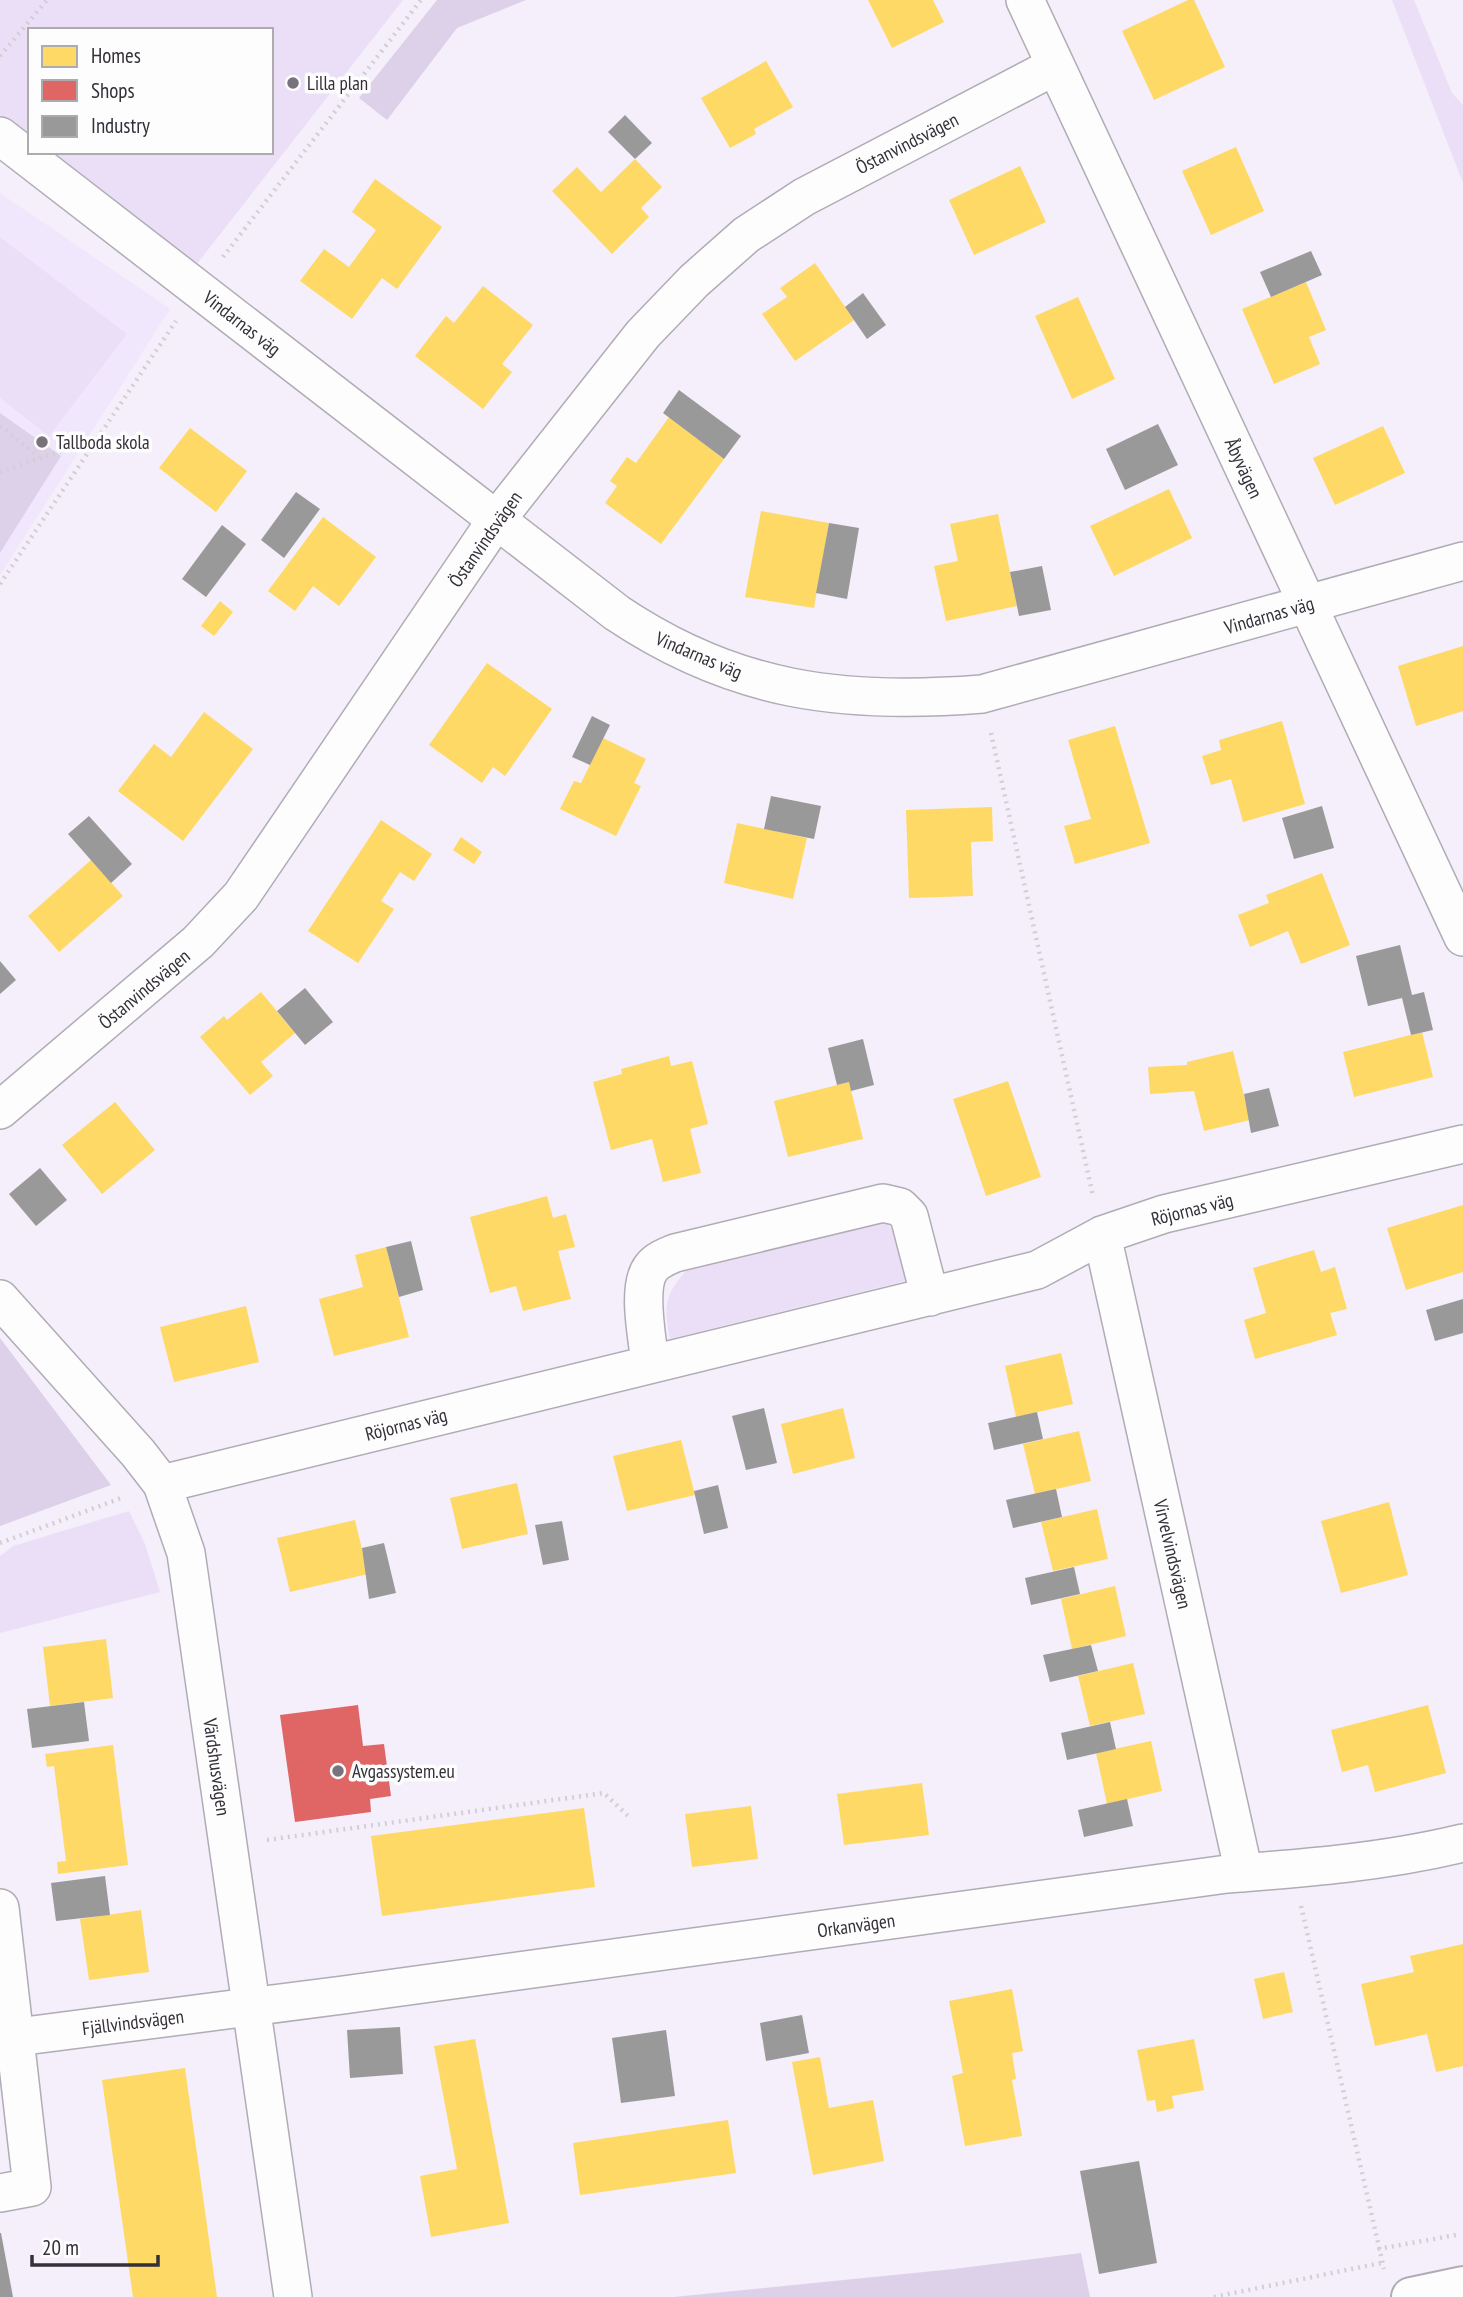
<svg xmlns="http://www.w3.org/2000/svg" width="1463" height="2297" font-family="'PT Sans Narrow',sans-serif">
<rect width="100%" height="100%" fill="#f4effa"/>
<path fill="#f1e7fc" d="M 0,193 L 170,309 L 0,575 Z"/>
<path fill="#ebdff7" d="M 0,0 L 403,0 L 196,265 L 49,152 L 271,152 L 271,30 L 30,30 L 30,137 L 0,115 Z
M 1392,0 L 1414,0 L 1452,93 L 1463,105 L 1463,183 Z
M 0,237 L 127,334 L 49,436 L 0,398 Z
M 884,1221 C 900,1235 910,1260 905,1281 L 670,1339 C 663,1303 665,1295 689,1267 Z
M 129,1511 L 145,1544 L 160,1592 L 0,1633 L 0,1556 L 13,1546 Z"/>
<path fill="#dcd1e9" d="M 437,0 L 526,0 L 457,28 L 387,120 L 359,98 Z
M 0,413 L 61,456 L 0,553 Z
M 0,1338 L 111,1485 L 0,1526 Z
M 1081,2253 L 1090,2297 L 674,2297 L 954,2269 Z"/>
<path fill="#ffd966" d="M 868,0 L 933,0 L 944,22 L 892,48 Z
M 1188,0 L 1194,0 L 1225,67 L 1154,100 L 1122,31 Z
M 766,61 L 793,107 L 754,129 L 756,134 L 730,148 L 701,98 Z
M 1236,147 L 1264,211 L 1211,235 L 1182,171 Z
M 635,159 L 662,187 L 641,208 L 649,217 L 612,254 L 552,191 L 577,167 L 601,192 Z
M 1020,166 L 1046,222 L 974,255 L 949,200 Z
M 375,179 L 442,227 L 397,289 L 382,278 L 352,319 L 300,281 L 324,249 L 349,267 L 376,230 L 352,212 Z
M 815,263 L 854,320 L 795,361 L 762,314 L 787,297 L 780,288 Z
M 1306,282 L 1326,330 L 1309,337 L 1320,364 L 1274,384 L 1242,309 Z
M 483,286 L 533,325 L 502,364 L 512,372 L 483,409 L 415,356 L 446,316 L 454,323 Z
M 1078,297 L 1115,379 L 1072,399 L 1035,316 Z
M 669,417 L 724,459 L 661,544 L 605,503 L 617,486 L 610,481 L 627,457 L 636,463 Z
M 1383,426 L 1405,473 L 1335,505 L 1313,458 Z
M 190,428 L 247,471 L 216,512 L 159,468 Z
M 1169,489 L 1192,538 L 1114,576 L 1090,526 Z
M 761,511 L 829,523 L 814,608 L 745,597 Z
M 998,514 L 1017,606 L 946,621 L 934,566 L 958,561 L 950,524 Z
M 323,517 L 376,557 L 339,606 L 313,586 L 295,611 L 268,591 Z
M 220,601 L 233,612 L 214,636 L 201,626 Z
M 1463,646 L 1463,711 L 1416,726 L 1398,666 Z
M 487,663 L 552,709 L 505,776 L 493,767 L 482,783 L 429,745 Z
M 204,712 L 253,749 L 183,841 L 118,791 L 154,744 L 171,757 Z
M 1282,721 L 1305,804 L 1243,822 L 1231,779 L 1211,785 L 1202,756 L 1221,750 L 1219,740 Z
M 1115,726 L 1150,843 L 1075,864 L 1064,826 L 1091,819 L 1068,740 Z
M 603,738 L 646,759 L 634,783 L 641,786 L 616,836 L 560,809 L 574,781 L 581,783 Z
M 992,807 L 993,841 L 971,842 L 973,896 L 909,898 L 906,810 Z
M 381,820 L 432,854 L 414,881 L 400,872 L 381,901 L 394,909 L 358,963 L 308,931 Z
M 737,823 L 807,838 L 793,899 L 724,883 Z
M 461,837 L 482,852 L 474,864 L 453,850 Z
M 91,860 L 123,896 L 59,952 L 28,916 Z
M 1322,873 L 1350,945 L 1301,964 L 1288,931 L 1250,947 L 1238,915 L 1269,903 L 1266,895 Z
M 261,992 L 295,1033 L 261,1062 L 273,1076 L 250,1095 L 200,1037 L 224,1016 L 227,1020 Z
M 1422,1032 L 1433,1077 L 1354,1097 L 1343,1052 Z
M 1233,1051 L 1250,1120 L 1204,1131 L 1194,1091 L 1150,1094 L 1148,1067 L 1187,1065 L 1187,1062 Z
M 669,1056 L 671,1066 L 692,1061 L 708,1124 L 690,1129 L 701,1173 L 663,1182 L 652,1139 L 611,1150 L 593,1082 L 622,1074 L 621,1069 Z
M 1008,1081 L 1041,1177 L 986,1196 L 953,1099 Z
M 849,1082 L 863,1139 L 788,1157 L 774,1101 Z
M 115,1102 L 155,1150 L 102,1194 L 62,1145 Z
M 547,1196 L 553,1218 L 566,1214 L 575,1247 L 558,1251 L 571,1299 L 523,1311 L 516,1286 L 490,1293 L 470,1217 Z
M 1463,1205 L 1463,1272 L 1406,1290 L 1387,1228 Z
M 386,1247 L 409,1337 L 334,1356 L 319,1299 L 363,1287 L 355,1255 Z
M 1314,1250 L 1321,1272 L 1335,1267 L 1347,1309 L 1330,1313 L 1337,1335 L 1255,1359 L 1244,1320 L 1266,1313 L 1253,1268 Z
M 246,1306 L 259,1362 L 174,1382 L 160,1327 Z
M 1061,1353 L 1073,1404 L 1016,1417 L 1005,1366 Z
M 843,1408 L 855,1458 L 793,1474 L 781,1424 Z
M 1079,1431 L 1091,1481 L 1035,1494 L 1023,1444 Z
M 681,1440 L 695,1495 L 627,1511 L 613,1456 Z
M 517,1483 L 528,1534 L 462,1549 L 450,1498 Z
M 1389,1502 L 1408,1575 L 1341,1593 L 1321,1521 Z
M 1097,1509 L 1108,1559 L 1053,1571 L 1041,1522 Z
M 355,1520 L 368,1574 L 290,1592 L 277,1538 Z
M 1115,1586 L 1126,1636 L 1072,1649 L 1061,1599 Z
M 106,1639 L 113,1698 L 50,1706 L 43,1647 Z
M 1133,1663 L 1145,1714 L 1090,1726 L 1078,1676 Z
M 1428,1705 L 1446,1773 L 1375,1792 L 1368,1765 L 1342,1772 L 1331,1730 Z
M 1151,1741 L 1162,1791 L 1107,1804 L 1096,1753 Z
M 113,1745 L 128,1865 L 58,1874 L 57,1862 L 66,1861 L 54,1766 L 47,1767 L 45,1754 Z
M 922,1783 L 929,1835 L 844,1845 L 837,1794 Z
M 751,1806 L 758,1859 L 692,1867 L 685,1814 Z
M 584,1808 L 595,1887 L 382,1916 L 371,1836 Z
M 141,1910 L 149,1972 L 89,1980 L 80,1919 Z
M 1463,1944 L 1463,2066 L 1436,2072 L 1427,2034 L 1375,2046 L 1361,1984 L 1414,1972 L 1410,1956 Z
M 1284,1972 L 1293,2012 L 1263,2019 L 1254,1979 Z
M 1012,1989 L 1023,2051 L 1012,2053 L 1016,2079 L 1012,2080 L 1022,2136 L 965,2146 L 952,2076 L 963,2073 L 949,2001 Z
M 475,2039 L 509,2223 L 431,2237 L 420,2176 L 457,2169 L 434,2046 Z
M 1194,2039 L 1204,2090 L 1172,2096 L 1174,2108 L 1157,2112 L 1155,2100 L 1147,2101 L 1137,2050 Z
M 820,2057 L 829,2108 L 873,2100 L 884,2161 L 813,2175 L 792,2062 Z
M 185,2068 L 217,2297 L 133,2297 L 102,2080 Z
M 728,2120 L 736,2173 L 580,2195 L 573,2143 Z"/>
<path fill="#e06666" d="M 358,1705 L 363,1746 L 384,1744 L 391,1796 L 370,1799 L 371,1812 L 295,1822 L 280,1715 Z"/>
<path fill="#999" d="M 625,115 L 652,143 L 635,159 L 608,132 Z
M 1311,251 L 1322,275 L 1271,297 L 1260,272 Z
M 863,293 L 886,325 L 867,339 L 845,307 Z
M 679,390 L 741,436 L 724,459 L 663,413 Z
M 1158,424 L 1178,465 L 1125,490 L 1106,449 Z
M 296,492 L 320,509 L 284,558 L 261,540 Z
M 829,523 L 859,528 L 847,599 L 816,593 Z
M 222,525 L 246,544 L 206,597 L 182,579 Z
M 1042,566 L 1051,610 L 1019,616 L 1010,572 Z
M 592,716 L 610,725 L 590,765 L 572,757 Z
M 771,796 L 821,806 L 814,839 L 764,829 Z
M 1322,806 L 1334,848 L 1294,859 L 1282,818 Z
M 89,816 L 132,864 L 111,883 L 68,834 Z
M 1400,945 L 1412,995 L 1424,992 L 1433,1030 L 1411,1035 L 1402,998 L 1368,1006 L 1356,956 Z
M 0,961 L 16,980 L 0,994 Z
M 305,988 L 333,1022 L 305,1045 L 277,1011 Z
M 863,1039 L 874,1085 L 851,1091 L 849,1082 L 837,1085 L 828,1048 Z
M 1269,1088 L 1279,1126 L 1251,1133 L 1244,1094 Z
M 40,1168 L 67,1200 L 36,1226 L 9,1194 Z
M 411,1241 L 423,1290 L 399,1297 L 386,1247 Z
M 1463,1299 L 1463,1333 L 1435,1341 L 1426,1310 Z
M 764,1408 L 777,1463 L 746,1470 L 732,1416 Z
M 1037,1412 L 1043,1439 L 994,1450 L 988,1423 Z
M 718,1485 L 728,1528 L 704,1534 L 694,1491 Z
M 1056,1489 L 1062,1517 L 1013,1528 L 1006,1500 Z
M 562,1521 L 569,1560 L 543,1565 L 535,1525 Z
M 384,1543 L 396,1593 L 369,1599 L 362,1548 Z
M 1074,1567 L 1080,1594 L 1031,1605 L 1025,1578 Z
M 1091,1645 L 1098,1671 L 1050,1682 L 1043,1655 Z
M 84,1702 L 89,1741 L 32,1748 L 27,1709 Z
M 1110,1722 L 1116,1749 L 1067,1760 L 1061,1733 Z
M 1127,1799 L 1133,1826 L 1084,1837 L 1078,1810 Z
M 105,1876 L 110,1915 L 56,1921 L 51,1883 Z
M 802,2015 L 809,2053 L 766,2061 L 760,2023 Z
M 400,2027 L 403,2074 L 350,2078 L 347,2030 Z
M 666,2030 L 675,2096 L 621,2103 L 612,2038 Z
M 1139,2161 L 1157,2263 L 1099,2274 L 1080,2171 Z
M 0,2233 L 1,2233 L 13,2297 L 0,2297 Z"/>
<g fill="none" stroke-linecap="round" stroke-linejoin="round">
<g stroke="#b0acb5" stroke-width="40">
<path id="minor" d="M 1025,0 L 1463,937
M 0,136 L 617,613 C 735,692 843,705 982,694 L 1463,561
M 0,1110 L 198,942 L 241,896 L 497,519 L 643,334 L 694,281 L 746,235 L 804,197 L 1055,66
M 1102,1235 L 1244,1873
M 0,1299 L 138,1453 L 162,1484 L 186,1553 L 293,2297
M 650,1364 C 648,1340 636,1288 651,1268 C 657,1260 666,1257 675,1253 L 883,1203 L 900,1207 L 909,1216 L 930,1297
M 162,1484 L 1037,1270 L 1102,1235 L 1164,1214 L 1463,1144
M 0,1908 L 32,2187 L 0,2193
M 17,2037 L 343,1995 L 1227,1874 C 1306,1868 1385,1862 1463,1843"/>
</g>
<g stroke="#b0acb5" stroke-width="42">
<path id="secondary" d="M 1411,2297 L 1463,2286"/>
</g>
<path stroke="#d2cfd4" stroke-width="4.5" stroke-dasharray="2 5" stroke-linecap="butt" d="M 0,56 L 47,0
M 223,257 L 421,0
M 0,426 L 39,457
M 0,472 L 96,439
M 0,584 L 176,321
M 991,733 L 1093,1196
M 0,1543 L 124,1497
M 267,1840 L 604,1793 L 628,1816
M 1301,1906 L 1384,2269
M 1378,2249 L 1456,2235
M 1214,2297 L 1381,2263"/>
<use href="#minor" stroke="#fdfdfe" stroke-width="37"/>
<use href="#secondary" stroke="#fdfdfe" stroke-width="38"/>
</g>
<g fill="#77727c" stroke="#fdfdfd" stroke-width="2.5">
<circle cx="293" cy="83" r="7"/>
<circle cx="42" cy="442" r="7"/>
<circle cx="338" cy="1771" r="7"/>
</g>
<g text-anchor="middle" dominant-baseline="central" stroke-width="7" stroke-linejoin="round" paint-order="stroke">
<g font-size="19" fill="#342f38" stroke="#fdfdfd" text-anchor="start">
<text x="307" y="83">Lilla plan</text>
<text x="56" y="442">Tallboda skola</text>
<text x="352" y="1771">Avgassystem.eu</text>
</g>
<g font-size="19" fill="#342f38" stroke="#fdfdfd">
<text transform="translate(907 143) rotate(-27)">Östanvindsvägen</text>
<text transform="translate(242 323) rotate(38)">Vindarnas väg</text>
<text transform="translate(1244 468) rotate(65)">Åbyvägen</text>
<text transform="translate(485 539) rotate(-55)">Östanvindsvägen</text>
<text transform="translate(1269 615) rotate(-16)">Vindarnas väg</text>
<text transform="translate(699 655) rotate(23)">Vindarnas väg</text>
<text transform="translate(144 989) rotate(-40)">Östanvindsvägen</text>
<text transform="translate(1192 1209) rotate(-14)">Röjornas väg</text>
<text transform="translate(406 1424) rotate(-14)">Röjornas väg</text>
<text transform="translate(1173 1554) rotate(77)">Virvelvindsvägen</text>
<text transform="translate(217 1767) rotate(82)">Värdshusvägen</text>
<text transform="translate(856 1925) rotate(-8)">Orkanvägen</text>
<text transform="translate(133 2022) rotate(-7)">Fjällvindsvägen</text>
</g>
</g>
<rect x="28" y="28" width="245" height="126" fill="#fdfdfd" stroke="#adabae" stroke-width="2"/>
<rect x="42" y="46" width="35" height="21" fill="#ffd966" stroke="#adabae" stroke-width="2"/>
<text x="91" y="63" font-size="21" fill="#342f38">Homes</text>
<rect x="42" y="80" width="35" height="21" fill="#e06666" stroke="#adabae" stroke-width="2"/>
<text x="91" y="98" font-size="21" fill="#342f38">Shops</text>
<rect x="42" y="116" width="35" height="21" fill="#999999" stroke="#adabae" stroke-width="2"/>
<text x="91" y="133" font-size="21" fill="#342f38">Industry</text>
<path d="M32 2255v10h126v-10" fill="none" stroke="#342f38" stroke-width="3.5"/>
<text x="42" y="2255" font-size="21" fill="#342f38" stroke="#fdfdfd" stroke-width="5" paint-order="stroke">20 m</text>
</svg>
